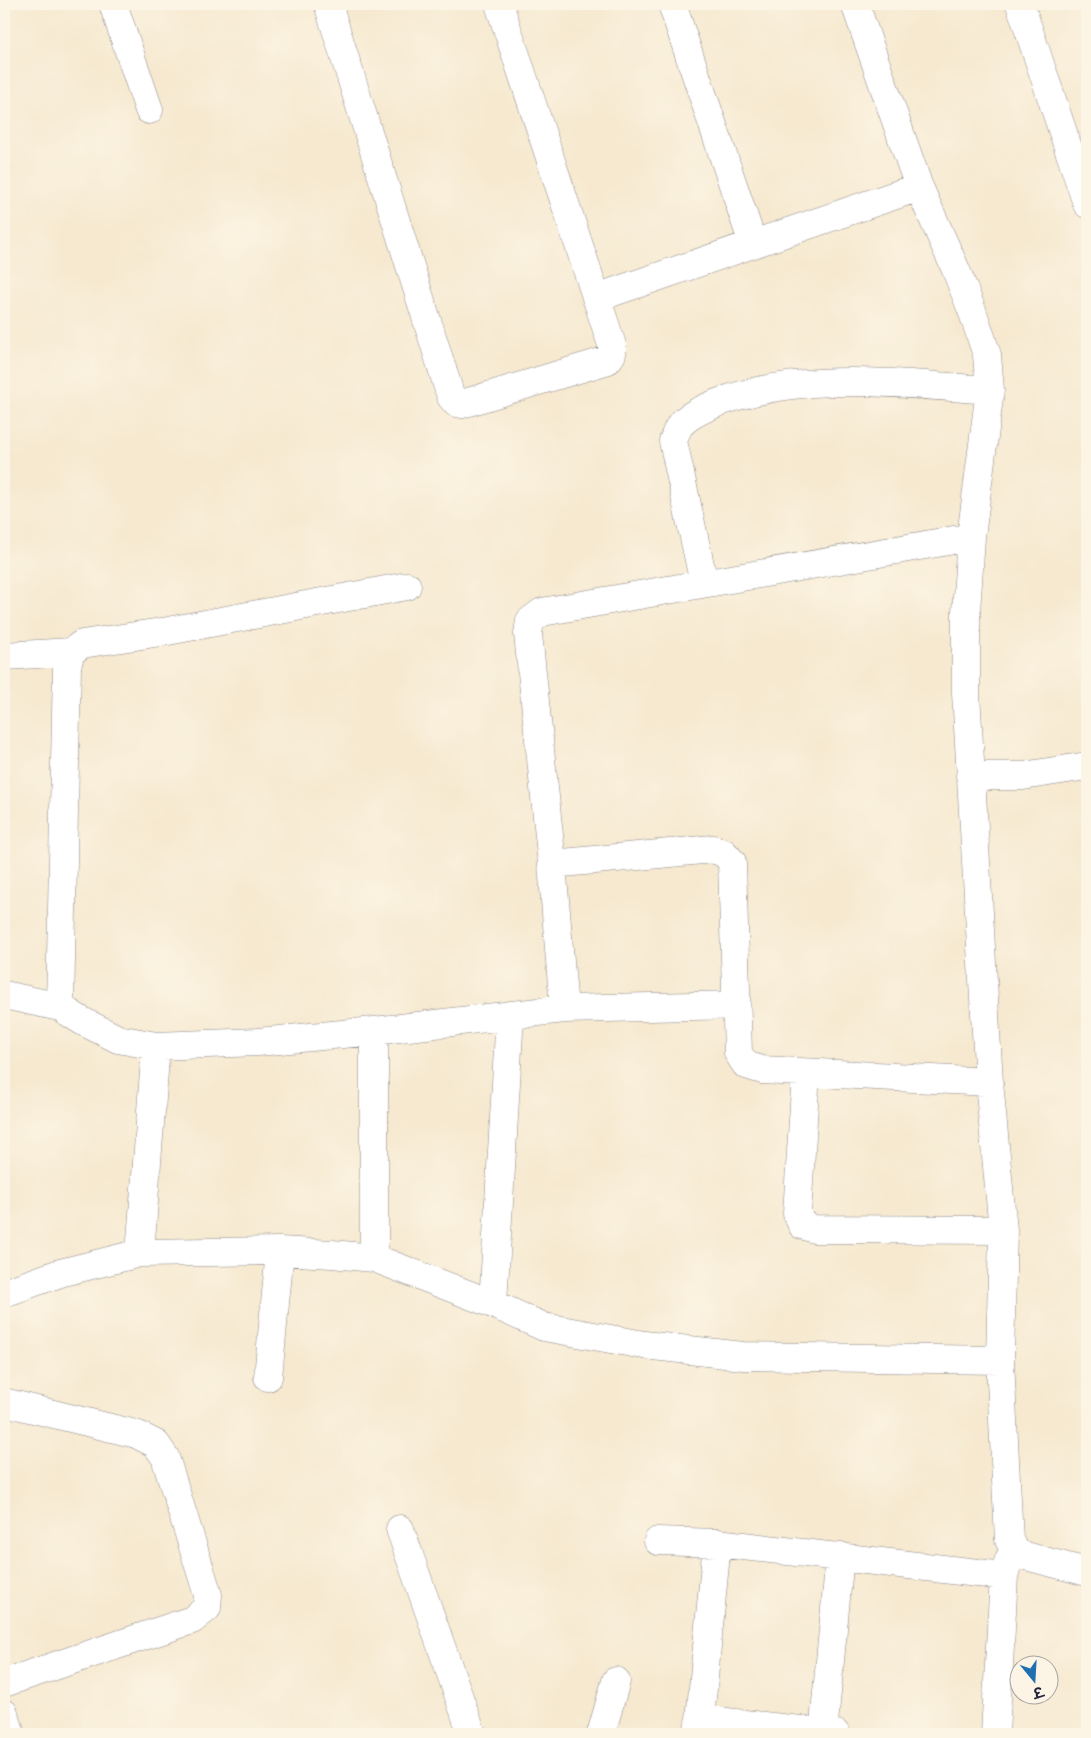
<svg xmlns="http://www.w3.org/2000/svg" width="1091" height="1738" font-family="'Playpen Sans','Playpen Sans Deva',sans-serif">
<rect width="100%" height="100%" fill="#fcf5e5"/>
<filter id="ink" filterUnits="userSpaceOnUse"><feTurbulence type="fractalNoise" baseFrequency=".02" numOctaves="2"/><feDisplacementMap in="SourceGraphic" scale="10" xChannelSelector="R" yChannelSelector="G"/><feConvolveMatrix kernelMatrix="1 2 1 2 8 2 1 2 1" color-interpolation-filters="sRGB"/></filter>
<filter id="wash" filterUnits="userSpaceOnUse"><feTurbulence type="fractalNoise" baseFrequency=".0096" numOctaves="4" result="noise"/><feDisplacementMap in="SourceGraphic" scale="20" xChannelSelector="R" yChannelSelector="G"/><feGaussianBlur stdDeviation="1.12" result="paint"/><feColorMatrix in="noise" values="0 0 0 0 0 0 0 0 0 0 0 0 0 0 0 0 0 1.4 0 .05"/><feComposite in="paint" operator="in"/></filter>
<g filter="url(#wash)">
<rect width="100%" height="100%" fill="#f6e9d0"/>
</g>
<g filter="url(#ink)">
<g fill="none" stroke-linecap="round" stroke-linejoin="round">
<g stroke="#8c8686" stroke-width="29">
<path id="minor" d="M 113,4 L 149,110
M 328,4 L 451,397 L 456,403 L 462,404 L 608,360 L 612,354 L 612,345 L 499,4
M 672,4 L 753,244
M 855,4 L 919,187 L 956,270 L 973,313 L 987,355 L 990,390 L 971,537 L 966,612 L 966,693 L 989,1082 L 1003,1230 L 1000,1360 L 1009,1540 L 1013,1548 L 1022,1555 L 1087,1572
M 1020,4 L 1087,204
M 596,298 L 919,187
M 704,583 L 673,441 C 675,436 677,428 681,424 C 690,414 705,408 717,403 C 804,370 900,384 990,390
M 4,656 L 71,652
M 970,776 L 1023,776 L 1087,766
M 552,864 L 713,849 L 724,853 L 732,862 L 738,1053 L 746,1065 L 762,1070 L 989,1082
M 4,995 L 60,1007 L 82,1021 L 118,1039 L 156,1046 L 258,1042 L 374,1031 L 564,1009 L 736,1005
M 60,1007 L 67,666 L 71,652 L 82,644 L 168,631 L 407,586
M 564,1009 L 552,864 L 528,634 L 530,621 L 542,612 L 971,537
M 374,1031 L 374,1258
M 806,1073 L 797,1214 L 802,1225 L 814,1229 L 1003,1230
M 140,1253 L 156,1046
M 4,1293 L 60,1273 L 140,1253 L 280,1251 L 332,1254 L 374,1258 L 493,1304 L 544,1327 L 644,1345 L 743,1356 L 1000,1360
M 493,1304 L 510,1015
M 268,1377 L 280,1251
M 4,1402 L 136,1434 L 156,1444 L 165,1457 L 208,1595 L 207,1608 L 192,1620 L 4,1683
M 400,1529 L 472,1734
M 658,1541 L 717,1543 L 1004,1576
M 4,1713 L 11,1734
M 700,1719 L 836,1734
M 601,1734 L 616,1681
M 697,1734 L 700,1719 L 717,1543
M 823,1734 L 840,1556
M 995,1734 L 1004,1576 L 1009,1559"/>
</g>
<use href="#minor" stroke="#fff" stroke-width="28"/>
</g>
</g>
<rect width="1091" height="1738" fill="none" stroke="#fcf5e5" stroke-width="20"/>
<g transform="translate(1034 1680) rotate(162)"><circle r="24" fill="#fcf5e5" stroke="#a5a1a1"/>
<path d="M0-4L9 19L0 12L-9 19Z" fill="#1f6fb2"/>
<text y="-8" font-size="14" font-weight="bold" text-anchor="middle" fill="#22223b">उ</text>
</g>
</svg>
